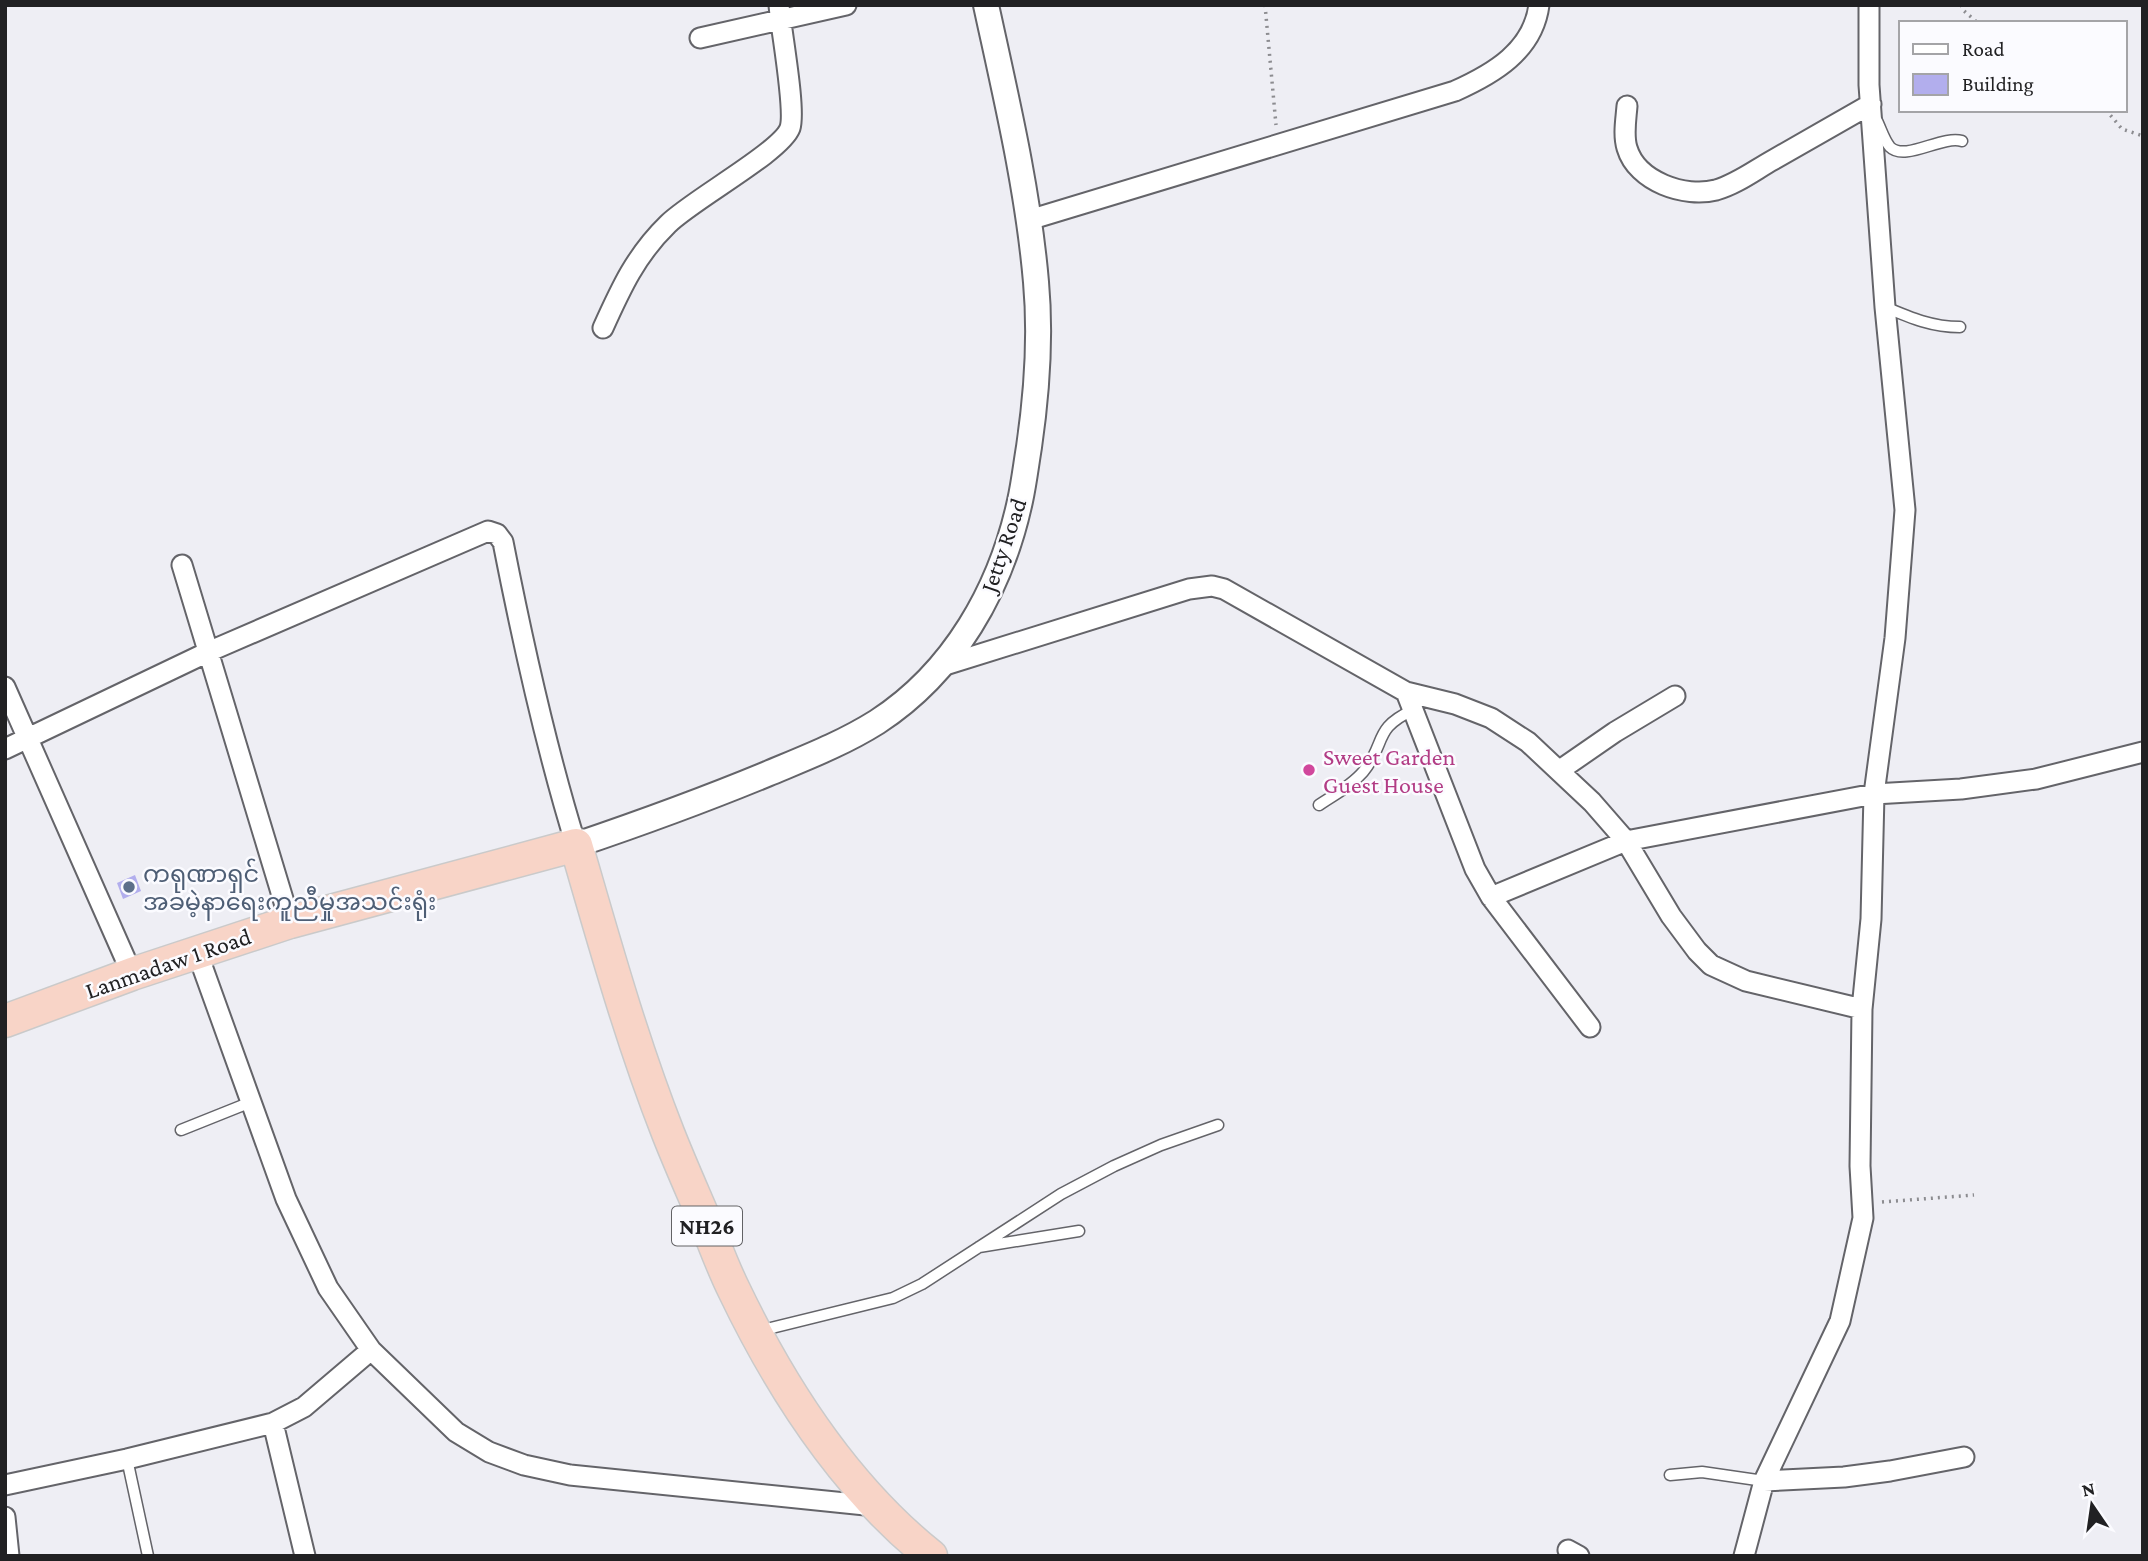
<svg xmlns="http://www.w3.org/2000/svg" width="2148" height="1561" font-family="'Crimson Pro','Noto Sans Myanmar',serif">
<rect width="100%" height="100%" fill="#eeeef4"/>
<path fill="#b2aeed" d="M 135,875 L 141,891 L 123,899 L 117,883 Z"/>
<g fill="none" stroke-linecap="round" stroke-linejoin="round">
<g stroke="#646469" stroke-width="13">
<path id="service" d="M 1877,121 C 1881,129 1884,140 1890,147 C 1905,162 1942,135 1962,141
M 1885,307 C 1911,318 1932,327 1960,327
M 1319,805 C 1334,795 1351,786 1363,772 C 1387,743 1372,729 1413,710
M 181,1130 L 251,1102
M 979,1247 L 1079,1231
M 759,1331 L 893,1298 L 922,1284 L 1061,1194 L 1114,1166 L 1161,1145 L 1218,1125
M 127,1459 L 148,1556
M 1670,1475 L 1702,1472 L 1764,1481"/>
</g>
<g stroke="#646469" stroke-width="23">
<path id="minor" d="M 700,38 L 846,5
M 1627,106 C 1626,119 1623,135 1627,148 C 1637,182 1685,198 1716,190 C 1737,184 1755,170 1773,160 C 1806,141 1838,123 1871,104
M 1029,220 L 1455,91 C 1493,74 1533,51 1539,5
M 603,328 C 621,288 636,255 668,224 C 692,200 781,152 790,128 C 796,109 781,31 779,5
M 182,565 L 290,922
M 942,666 L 1189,589 L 1212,586 L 1224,589 L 1406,692 L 1455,704 L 1491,718 L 1528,742 L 1592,802 L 1626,841 L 1671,916 L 1697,951 L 1711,965 L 1746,981 L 1862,1009
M 5,687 L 132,974
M 1406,692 L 1475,869 L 1491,897 L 1590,1027
M 5,749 L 208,652 L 488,531 L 497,534 L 503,542 C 523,644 545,745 576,845
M 1560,770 L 1615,732 L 1675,696
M 1491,897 L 1626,841 L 1874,794 L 1961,789 L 2036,779 L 2143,752
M 197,952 L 286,1199 L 328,1288 L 371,1350 L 456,1432 L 489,1452 L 524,1465 L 570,1475 L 875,1506
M 273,1423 L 305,1556
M 1764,1481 L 1844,1477 L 1890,1471 L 1964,1457
M 5,1485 L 127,1459 L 273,1423 L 304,1407 L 371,1350
M 5,1517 L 9,1556
M 1568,1550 L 1579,1556
M 1744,1556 L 1764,1481 L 1840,1321 L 1863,1218 L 1860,1166 L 1862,1009 L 1871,919 L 1874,794 L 1895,638 L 1905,510 L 1885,307 L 1869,85 L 1869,5"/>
</g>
<g stroke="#646469" stroke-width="28">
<path id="tertiary" d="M 576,845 C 641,823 704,800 767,774 C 805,758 842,744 877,722 C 954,672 1001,589 1020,501 C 1024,483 1026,465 1029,447 C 1037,392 1041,337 1036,282 C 1028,189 1006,97 986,5"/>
</g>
<g stroke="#cacaca" stroke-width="35">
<path id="trunk" d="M 5,1021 L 132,974 L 290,922 L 576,845 C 604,941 631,1039 668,1133 C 679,1161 691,1188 703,1216 C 713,1240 722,1266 734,1290 C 781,1388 845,1487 931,1556"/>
</g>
<path stroke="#8c8c90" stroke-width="3.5" stroke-dasharray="2 5" stroke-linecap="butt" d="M 1265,5 L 1276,125
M 1961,5 L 1963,10 L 1978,23
M 2106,110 L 2122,129 L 2143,136
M 1882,1202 L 1974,1195"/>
<use href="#service" stroke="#fff" stroke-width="10"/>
<use href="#minor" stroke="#fff" stroke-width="19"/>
<use href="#tertiary" stroke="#fff" stroke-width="24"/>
<use href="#trunk" stroke="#f8d4c7" stroke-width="32"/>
</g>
<circle fill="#d1479c" stroke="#fbfbff" stroke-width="2.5" cx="1309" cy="770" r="7"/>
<circle fill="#5c6f8a" stroke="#fbfbff" stroke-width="2.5" cx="129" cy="887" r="7"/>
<g text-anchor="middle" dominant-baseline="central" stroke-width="5" stroke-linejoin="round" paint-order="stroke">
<rect fill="#fbfbff" stroke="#626265" stroke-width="2" x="672" y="1206.5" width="70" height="39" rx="5"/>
<g font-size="23" font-weight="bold" fill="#212123">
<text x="707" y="1226">NH26</text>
</g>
<g font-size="24" fill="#212123" stroke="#fbfbff">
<text transform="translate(1003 545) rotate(-71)">Jetty Road</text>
<text transform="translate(168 963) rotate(-19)">Lanmadaw 1 Road</text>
</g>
<g font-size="24" fill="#b23c85" stroke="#fbfbff" text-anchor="start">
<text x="1323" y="756">Sweet Garden<tspan x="1323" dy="28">Guest House</tspan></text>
</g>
<g font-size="24" fill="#4e5e75" stroke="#fbfbff" text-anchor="start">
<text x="143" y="873">ကရုဏာရှင်<tspan x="143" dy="28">အခမဲ့နာရေးကူညီမှုအသင်းရုံး</tspan></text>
</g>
</g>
<rect width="2148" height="1561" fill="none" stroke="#212123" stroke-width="14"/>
<rect x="1899" y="21" width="228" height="91" fill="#fbfbff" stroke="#a4a4a7" stroke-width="2"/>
<rect x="1913" y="44" width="35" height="10" fill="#ffffff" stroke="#a4a4a7" stroke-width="2"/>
<text x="1962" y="56" font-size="21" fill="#212123">Road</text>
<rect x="1913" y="74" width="35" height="21" fill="#b2aeed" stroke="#a4a4a7" stroke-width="2"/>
<text x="1962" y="91" font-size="21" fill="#212123">Building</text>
<g transform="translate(2092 1505) rotate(347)" stroke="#fbfbff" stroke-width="5" paint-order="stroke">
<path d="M0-5L12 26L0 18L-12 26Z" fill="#212123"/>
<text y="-10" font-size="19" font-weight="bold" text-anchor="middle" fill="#212123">N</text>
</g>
</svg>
